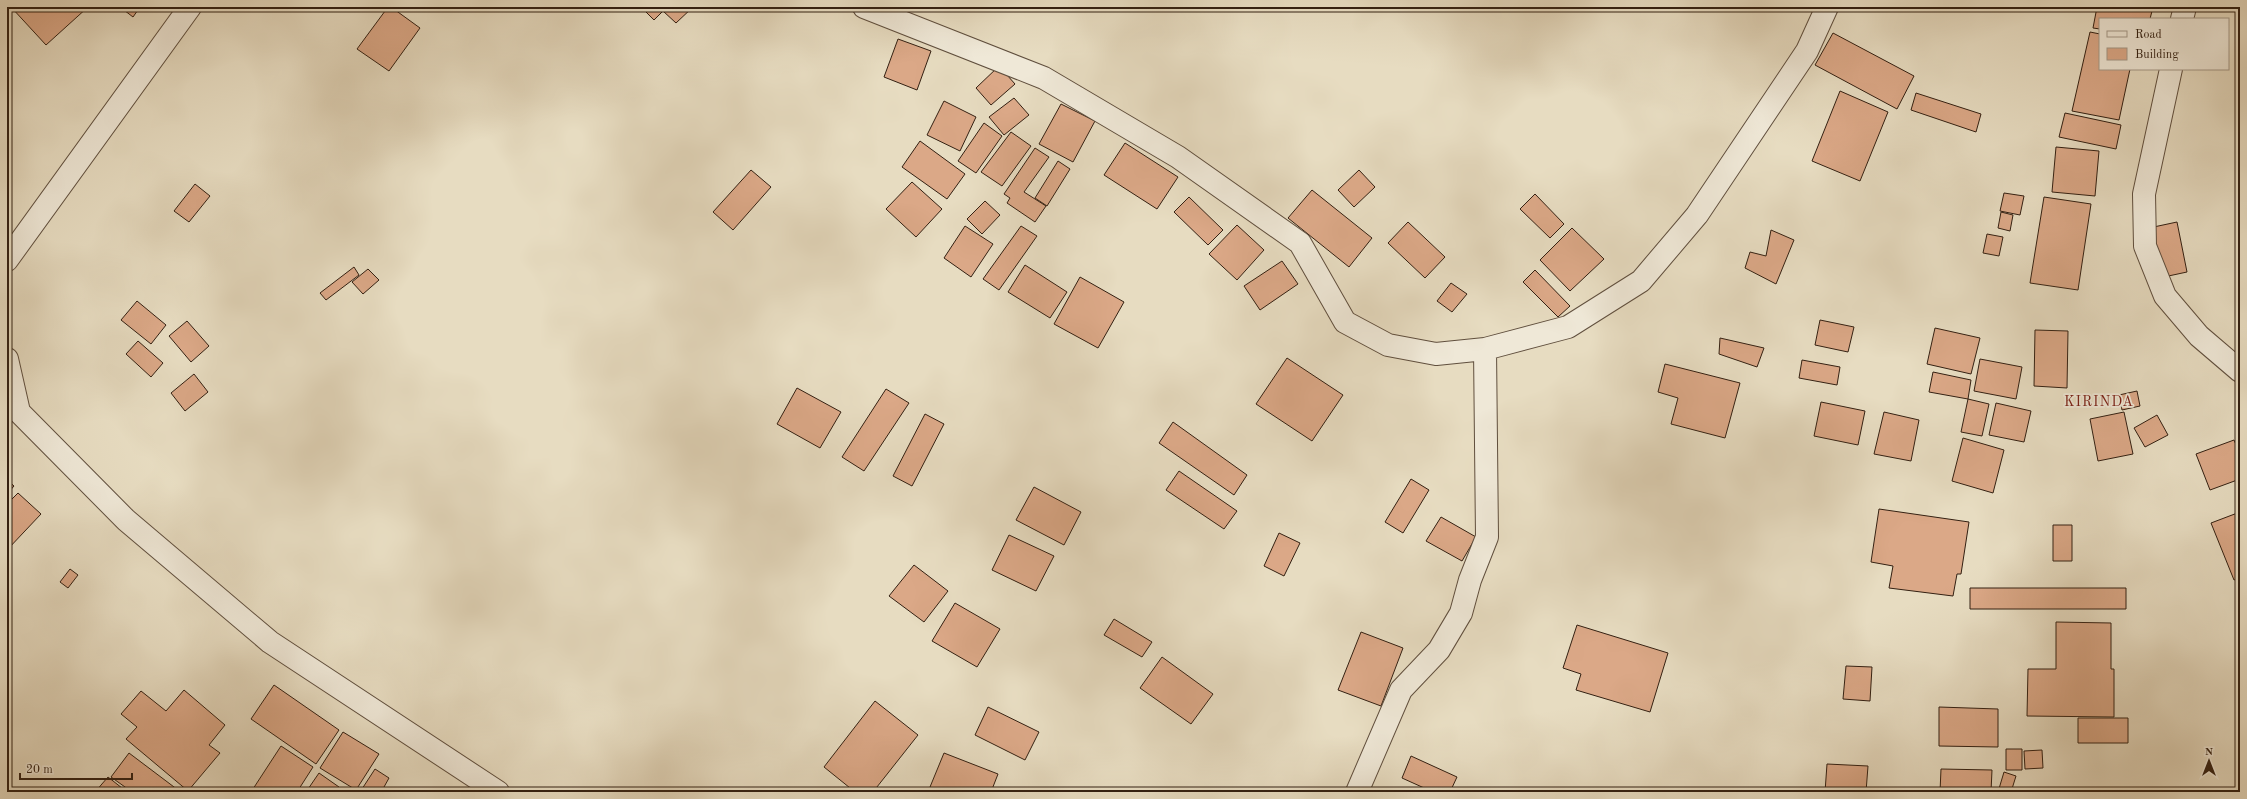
<svg xmlns="http://www.w3.org/2000/svg" width="2247" height="799" font-family="'Old Standard TT',serif">
<rect width="100%" height="100%" fill="#e7dcc1"/>
<filter id="stains"><feTurbulence type="fractalNoise" baseFrequency=".005" numOctaves="4"/><feColorMatrix values="0 0 0 0 .2 0 0 0 0 .09 0 0 0 0 .02 0 0 0 .5 -.17"/></filter>
<radialGradient id="worn" r=".72"><stop offset=".6" stop-color="#630" stop-opacity="0"/><stop offset="1" stop-color="#630" stop-opacity=".3"/></radialGradient>
<path fill="#dba887" stroke="#332012" d="M 11,7 L 88,7 L 46,45 Z
M 120,7 L 140,7 L 133,17 Z
M 388,7 L 391,7 L 420,28 L 389,71 L 357,49 Z
M 641,7 L 693,7 L 676,23 L 663,11 L 654,20 Z
M 2097,7 L 2153,7 L 2150,19 L 2100,19 L 2100,29 L 2093,28 Z
M 2090,32 L 2100,34 L 2100,69 L 2130,69 L 2119,120 L 2072,111 Z
M 1833,33 L 1914,76 L 1897,109 L 1815,65 Z
M 898,39 L 931,51 L 917,90 L 884,77 Z
M 999,66 L 1015,84 L 991,105 L 976,88 Z
M 1840,91 L 1888,112 L 1860,181 L 1812,161 Z
M 1916,93 L 1981,114 L 1976,132 L 1911,110 Z
M 1014,98 L 1029,115 L 1004,135 L 989,117 Z
M 944,101 L 976,117 L 960,151 L 927,135 Z
M 1061,104 L 1095,121 L 1073,162 L 1039,144 Z
M 2065,113 L 2121,125 L 2116,149 L 2059,137 Z
M 984,123 L 1002,136 L 976,173 L 958,161 Z
M 1011,132 L 1031,146 L 1002,186 L 981,172 Z
M 920,141 L 965,174 L 947,199 L 902,167 Z
M 1125,143 L 1178,177 L 1157,209 L 1104,175 Z
M 2056,147 L 2099,151 L 2095,196 L 2052,192 Z
M 1035,148 L 1049,157 L 1024,192 L 1046,206 L 1035,222 L 1007,203 L 1010,198 L 1004,194 Z
M 1058,161 L 1070,169 L 1047,206 L 1035,198 Z
M 751,170 L 771,187 L 733,230 L 713,212 Z
M 1359,170 L 1375,187 L 1354,207 L 1338,190 Z
M 912,182 L 942,209 L 916,237 L 886,209 Z
M 195,184 L 210,196 L 189,222 L 174,211 Z
M 1312,190 L 1372,238 L 1349,267 L 1288,218 Z
M 2004,193 L 2024,196 L 2020,215 L 2000,211 Z
M 1535,194 L 1564,224 L 1550,238 L 1520,209 Z
M 1189,197 L 1223,230 L 1208,245 L 1174,212 Z
M 2044,197 L 2091,204 L 2078,290 L 2030,283 Z
M 985,201 L 1000,215 L 982,234 L 967,219 Z
M 2001,212 L 2013,215 L 2010,231 L 1998,228 Z
M 1408,222 L 1445,257 L 1425,278 L 1388,243 Z
M 2177,222 L 2187,272 L 2159,278 L 2149,228 Z
M 1237,225 L 1264,250 L 1237,280 L 1209,254 Z
M 965,226 L 993,244 L 971,277 L 944,258 Z
M 1021,226 L 1037,236 L 999,290 L 983,279 Z
M 1572,228 L 1604,259 L 1570,291 L 1540,260 Z
M 1771,230 L 1794,240 L 1776,284 L 1745,268 L 1750,252 L 1766,256 Z
M 1987,234 L 2003,237 L 1999,256 L 1983,253 Z
M 1282,261 L 1298,284 L 1260,310 L 1244,286 Z
M 1025,265 L 1067,292 L 1050,318 L 1008,292 Z
M 354,267 L 359,275 L 326,300 L 320,293 Z
M 368,269 L 379,280 L 363,294 L 352,282 Z
M 1535,270 L 1570,306 L 1558,317 L 1523,282 Z
M 1080,277 L 1124,302 L 1098,348 L 1054,324 Z
M 1451,283 L 1467,294 L 1452,312 L 1437,301 Z
M 137,301 L 166,325 L 151,344 L 121,320 Z
M 1820,320 L 1854,327 L 1848,352 L 1815,345 Z
M 187,321 L 209,346 L 191,362 L 169,336 Z
M 1935,328 L 1980,338 L 1971,374 L 1927,364 Z
M 2035,330 L 2068,331 L 2067,388 L 2034,386 Z
M 1720,338 L 1764,348 L 1757,367 L 1719,354 Z
M 138,341 L 163,363 L 151,377 L 126,354 Z
M 1287,358 L 1343,395 L 1312,441 L 1256,404 Z
M 1980,359 L 2022,367 L 2016,399 L 1974,391 Z
M 1802,360 L 1840,367 L 1837,385 L 1799,378 Z
M 1665,364 L 1740,383 L 1725,438 L 1671,424 L 1678,398 L 1658,392 Z
M 1933,372 L 1971,380 L 1968,399 L 1929,392 Z
M 194,374 L 208,392 L 185,411 L 171,393 Z
M 797,388 L 841,412 L 820,448 L 777,424 Z
M 886,389 L 909,403 L 864,471 L 842,457 Z
M 2137,391 L 2140,406 L 2122,410 L 2119,395 Z
M 1968,399 L 1989,404 L 1982,436 L 1961,432 Z
M 1821,402 L 1865,411 L 1858,445 L 1814,436 Z
M 1996,403 L 2031,411 L 2024,442 L 1989,435 Z
M 1884,412 L 1919,420 L 1911,461 L 1874,454 Z
M 2124,412 L 2133,454 L 2098,461 L 2090,419 Z
M 925,414 L 944,424 L 912,486 L 893,476 Z
M 2157,415 L 2168,435 L 2145,447 L 2134,428 Z
M 1173,422 L 1247,475 L 1234,495 L 1159,443 Z
M 1963,438 L 2004,450 L 1993,493 L 1952,481 Z
M 2234,440 L 2240,454 L 2240,479 L 2210,490 L 2196,454 Z
M 1179,471 L 1237,511 L 1224,529 L 1166,490 Z
M 1411,479 L 1429,490 L 1403,533 L 1385,522 Z
M 7,480 L 14,486 L 7,494 Z
M 1034,487 L 1081,512 L 1064,545 L 1016,520 Z
M 18,493 L 41,514 L 7,550 L 7,504 Z
M 1879,509 L 1969,522 L 1961,574 L 1957,574 L 1953,596 L 1889,588 L 1893,566 L 1871,562 Z
M 2240,512 L 2240,578 L 2234,580 L 2211,523 Z
M 1441,517 L 1476,537 L 1462,561 L 1426,541 Z
M 2053,525 L 2072,525 L 2072,561 L 2053,561 Z
M 1279,533 L 1300,543 L 1284,576 L 1264,566 Z
M 1009,535 L 1054,556 L 1036,591 L 992,570 Z
M 914,565 L 948,591 L 924,622 L 889,596 Z
M 70,569 L 78,575 L 68,588 L 60,582 Z
M 2240,586 L 2240,603 L 2236,588 Z
M 1970,588 L 2126,588 L 2126,609 L 1970,609 Z
M 955,603 L 1000,629 L 977,667 L 932,641 Z
M 1114,619 L 1152,642 L 1142,657 L 1104,635 Z
M 2056,622 L 2111,623 L 2111,669 L 2114,669 L 2114,717 L 2027,716 L 2028,669 L 2056,669 Z
M 1577,625 L 1668,653 L 1650,712 L 1576,690 L 1581,674 L 1563,668 Z
M 1361,632 L 1403,648 L 1381,706 L 1338,690 Z
M 1162,657 L 1213,694 L 1191,724 L 1140,688 Z
M 1846,666 L 1872,667 L 1870,701 L 1843,699 Z
M 274,685 L 339,730 L 316,764 L 251,719 Z
M 184,690 L 225,725 L 209,745 L 220,753 L 188,791 L 126,739 L 137,727 L 121,714 L 141,691 L 166,711 Z
M 875,701 L 918,735 L 873,792 L 855,792 L 824,767 Z
M 988,707 L 1039,732 L 1025,760 L 975,735 Z
M 1939,707 L 1998,709 L 1998,747 L 1939,746 Z
M 2078,718 L 2128,718 L 2128,743 L 2078,743 Z
M 343,732 L 379,754 L 356,790 L 320,768 Z
M 281,746 L 313,767 L 297,792 L 251,792 Z
M 2006,749 L 2022,749 L 2022,770 L 2006,770 Z
M 2042,750 L 2043,768 L 2025,769 L 2024,751 Z
M 129,753 L 178,790 L 177,792 L 132,792 L 111,777 Z
M 944,753 L 998,774 L 991,792 L 945,792 L 930,787 Z
M 1411,756 L 1457,777 L 1450,792 L 1433,792 L 1402,778 Z
M 1827,764 L 1868,766 L 1866,792 L 1825,792 Z
M 375,769 L 389,778 L 384,787 L 391,792 L 360,792 Z
M 1941,769 L 1992,770 L 1991,792 L 1940,792 Z
M 2004,772 L 2016,776 L 2011,792 L 1998,792 Z
M 319,773 L 339,787 L 336,792 L 306,792 Z
M 108,777 L 127,792 L 95,792 Z"/>
<g fill="none" stroke-linecap="round" stroke-linejoin="round">
<g stroke="#604f3e" stroke-width="24">
<path id="minor" d="M 864,7 L 1044,78 L 1178,157 L 1300,243 L 1345,322 L 1388,345 L 1436,354 L 1485,349 L 1568,327 L 1641,281 L 1697,215 L 1807,51 L 1827,7
M 2182,19 L 2185,7
M 2171,69 L 2144,194 L 2145,246 L 2165,296 L 2199,336 L 2240,371
M 7,260 L 190,7
M 7,359 L 19,412
M 7,406 L 19,412 L 126,520 L 270,642 L 498,792
M 1357,792 L 1401,690 L 1439,650 L 1461,613 L 1470,580 L 1487,537 L 1485,349"/>
</g>
<use href="#minor" stroke="#efe8d7" stroke-width="22"/>
</g>
<g text-anchor="middle" dominant-baseline="central" stroke-width="3.5" stroke-linejoin="round" paint-order="stroke">
<g font-size="14" letter-spacing="1" fill="#7a1f14" stroke="#efe8d7">
<text x="2099" y="402">KIRINDA</text>
</g>
</g>
<rect width="2247" height="799" fill="none" stroke="#e7dcc1" stroke-width="24"/>
<rect x="8" y="8" width="2231" height="783" fill="none" stroke="#332012" stroke-width="2"/>
<rect x="12" y="12" width="2223" height="775" fill="none" stroke="#332012"/>
<rect x="2099" y="18" width="130" height="52" fill="#efe8d7" stroke="#a49888"/>
<rect x="2107" y="31" width="20" height="6" fill="#efe8d7" stroke="#a49888"/>
<text x="2135" y="38" font-size="12" fill="#332012">Road</text>
<rect x="2107" y="48" width="20" height="12" fill="#dba887" stroke="#a49888"/>
<text x="2135" y="58" font-size="12" fill="#332012">Building</text>
<g transform="translate(2209 761)" stroke="#efe8d7" stroke-width="3" paint-order="stroke">
<path d="M0-3L7 15L0 10L-7 15Z" fill="#332012"/>
<text y="-6" font-size="11" font-weight="bold" text-anchor="middle" fill="#332012">N</text>
</g>
<path d="M20 773v6h112v-6" fill="none" stroke="#332012" stroke-width="2"/>
<text x="26" y="773" font-size="12" fill="#332012" stroke="#efe8d7" stroke-width="3" paint-order="stroke">20 m</text>
<rect width="100%" height="100%" filter="url(#stains)"/>
<rect width="100%" height="100%" fill="url(#worn)"/>
</svg>
